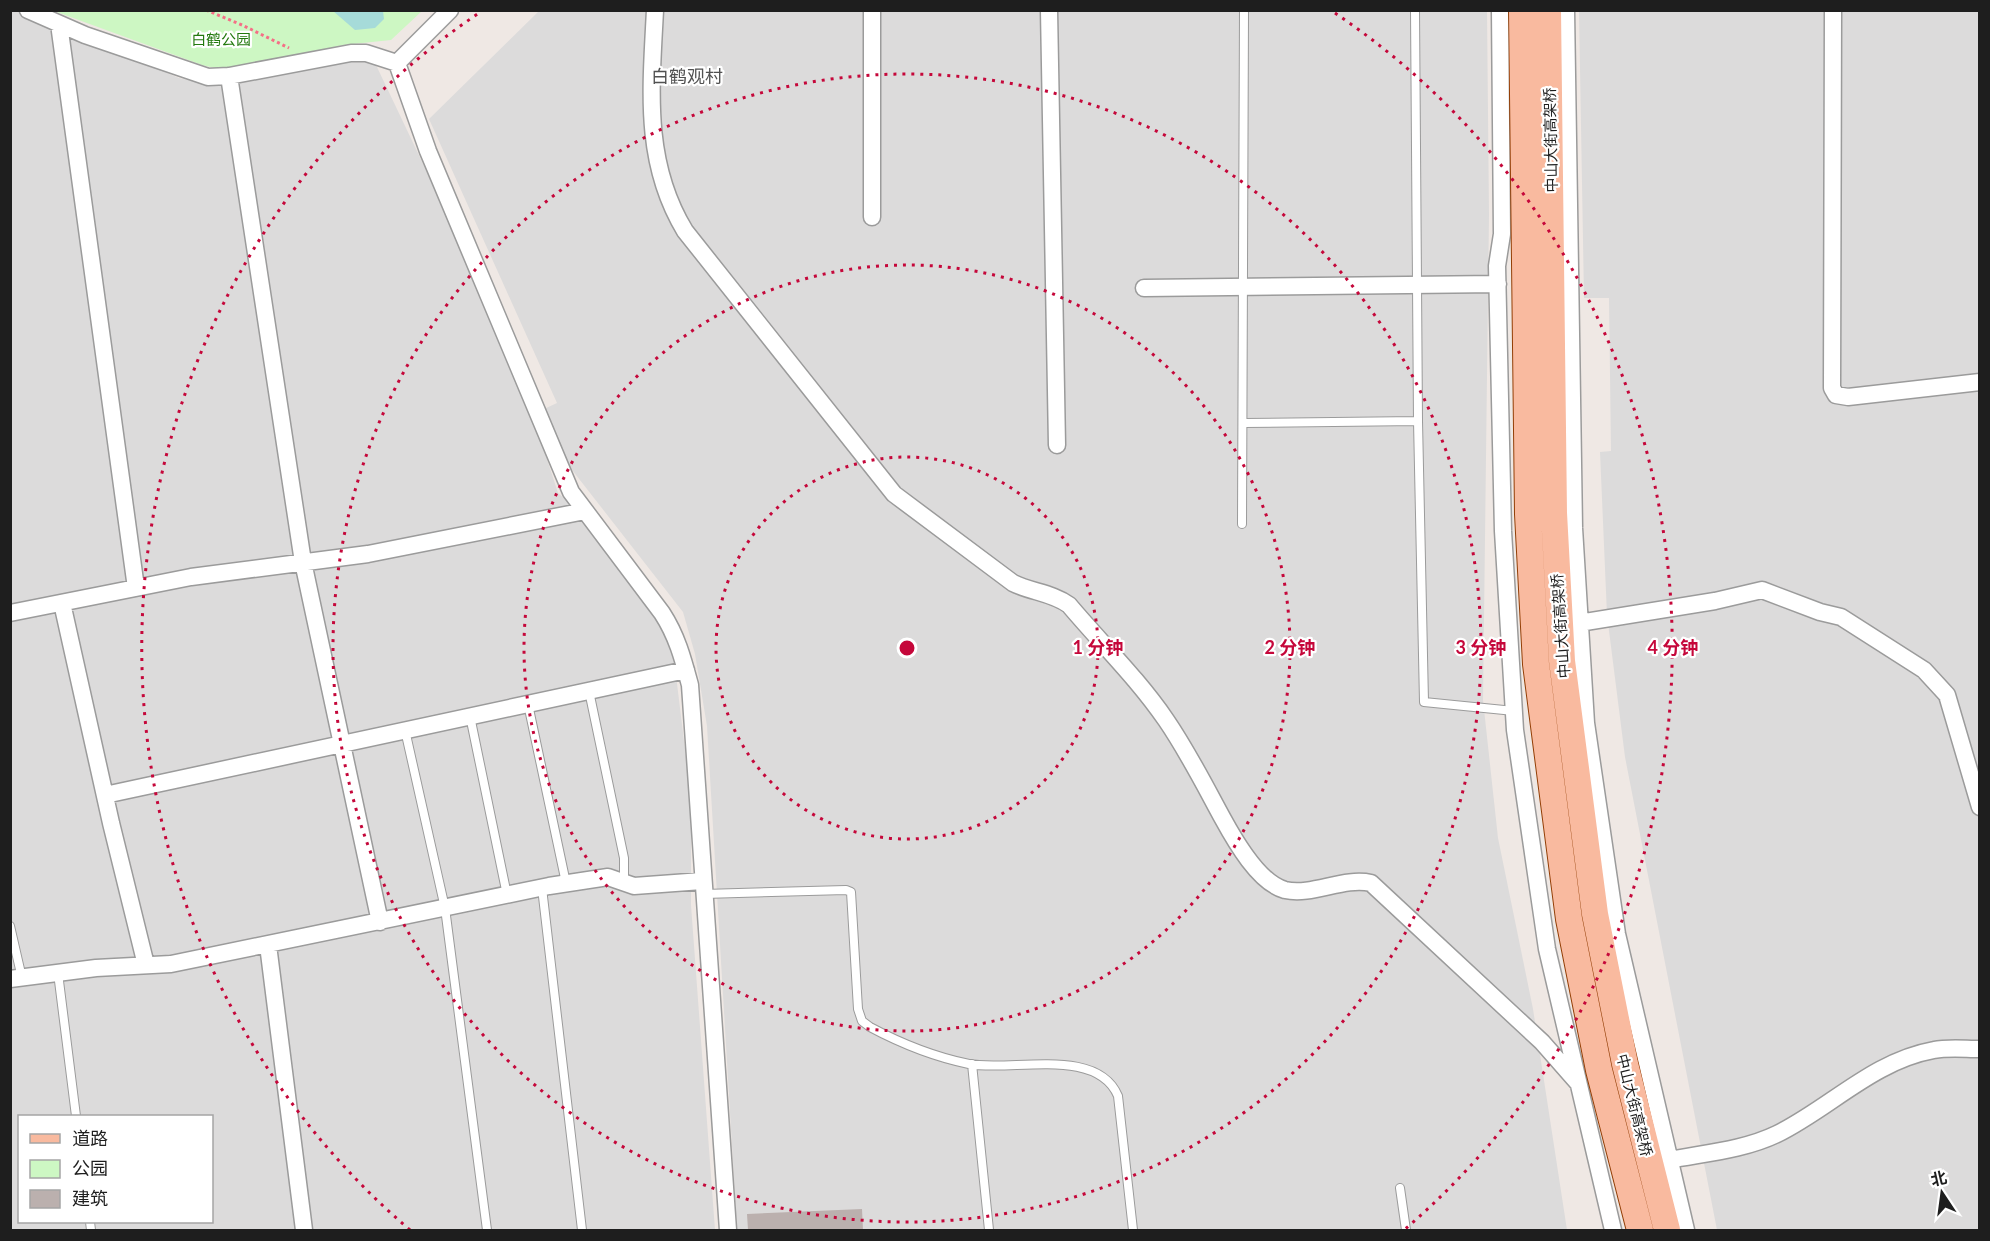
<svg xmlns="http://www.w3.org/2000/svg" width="1990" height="1241" font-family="Lato,'Noto Sans SC',sans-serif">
<rect width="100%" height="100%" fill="#efe8e4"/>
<path fill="#dcdbdb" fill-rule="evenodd" d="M 10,11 L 17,11 L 179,78 L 196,82 L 364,57 L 376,65 L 426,170 L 535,422 L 558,493 L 584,515 L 667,636 L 674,659 L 691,798 L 691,905 L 715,1230 L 11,1230 ZM 20,1116 L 212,1116 L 212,1222 L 20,1222 Z
M 539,11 L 1487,11 L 1489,215 L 1483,700 L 1498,838 L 1533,1009 L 1567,1230 L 737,1230 L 707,726 L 695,654 L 683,612 L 569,466 L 544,409 L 557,403 L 429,119 Z
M 1579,11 L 1979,11 L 1979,1230 L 1717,1230 L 1625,757 L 1607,615 L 1600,452 L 1611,451 L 1609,298 L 1584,298 Z"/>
<path fill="#cdf7c3" d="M 54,11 L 422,11 L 391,40 L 343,45 L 242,67 L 219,69 L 202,65 Z"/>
<path fill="#a6dbd9" d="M 333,11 L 383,11 L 384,19 L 375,28 L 355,30 Z"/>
<path fill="#bbb0ae" d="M 862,1209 L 863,1230 L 748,1230 L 747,1214 Z"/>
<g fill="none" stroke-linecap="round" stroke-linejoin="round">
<g stroke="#9b9b9b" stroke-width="10">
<path id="service" d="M 1415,10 L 1418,421 L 1424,702 L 1514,711
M 1244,423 L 1418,421
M 1242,524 L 1244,10
M 589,691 L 624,858 L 624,884
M 528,704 L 566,883
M 470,716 L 507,895
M 405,730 L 445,908 L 487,1230
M 542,888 L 582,1230
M 704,894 L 846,890 L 851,892 L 858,1009 L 862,1021 L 870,1027 C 900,1043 935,1057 969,1064 C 1011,1072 1097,1046 1118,1096 L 1133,1230
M 10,926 L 22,978
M 58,973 L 76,1116
M 972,1064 L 989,1230
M 1400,1188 L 1406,1230
M 90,1222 L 91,1230"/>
</g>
<g stroke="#9b9b9b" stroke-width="19">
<path id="minor" d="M 28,10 L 85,35 L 208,77 L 229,76 L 351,53 L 366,53 L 397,63 L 428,151 L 571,492 L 662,613 C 677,636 683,659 690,685 L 728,1230
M 655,10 C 651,89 643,162 685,231 L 894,494 L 1013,583 C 1031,592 1053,593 1069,605 C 1101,643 1138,679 1166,720 C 1188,752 1205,786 1223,819 C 1235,841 1259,883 1285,890 C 1313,896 1343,877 1371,883 L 1542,1042 L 1578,1083
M 872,10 L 872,217
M 1049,10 L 1057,445
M 1500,10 L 1502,234 L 1497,266 L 1503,531 L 1515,730 L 1547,949 L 1613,1230
M 1566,10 L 1574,528 L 1586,723 L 1617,934 L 1686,1230
M 1833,10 L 1832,388 L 1836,395 L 1848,397 L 1980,382
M 59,24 L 136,588
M 397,63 L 450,10
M 229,76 L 303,562 L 380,922
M 1144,288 L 1498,284
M 62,603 L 111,823 L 146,965
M 10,613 L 191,577 L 368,554 L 585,511
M 1579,623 L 1715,601 L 1762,590 L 1820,612 L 1841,617 L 1924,670 L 1947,695 L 1980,807
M 105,795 L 686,670
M 268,945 L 304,1230
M 10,979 L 96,968 L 171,964 L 549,886 L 608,877 L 634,886 L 702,881
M 1669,1160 C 1705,1153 1744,1150 1777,1134 C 1830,1108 1873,1061 1934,1050 C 1948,1047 1965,1049 1980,1049"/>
</g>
<g stroke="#933e05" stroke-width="28">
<path id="primary" d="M 1522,10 L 1528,514 L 1536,664 L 1569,919 L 1599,1070 L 1640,1230
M 1548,10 L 1554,513 L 1562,661 L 1595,914 L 1625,1064 L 1667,1230"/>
</g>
<path stroke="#f56f86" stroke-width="3" stroke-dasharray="3 3" stroke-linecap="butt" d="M 206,10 L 242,25 L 289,48"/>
<use href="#service" stroke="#fff" stroke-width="8"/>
<use href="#minor" stroke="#fff" stroke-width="16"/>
<use href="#primary" stroke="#f9ba9f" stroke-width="26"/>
</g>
<g fill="none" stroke="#c5073a" stroke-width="3" stroke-dasharray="3 6">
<circle cx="907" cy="648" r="191"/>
<circle cx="907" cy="648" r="383"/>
<circle cx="907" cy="648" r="574"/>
<path d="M410 1230A766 766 0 0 1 479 13M1335 13A766 766 0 0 1 1404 1230"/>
</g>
<g text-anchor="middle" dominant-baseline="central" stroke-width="4.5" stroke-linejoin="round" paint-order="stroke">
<g font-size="15" fill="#23790f" stroke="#fff">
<text x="221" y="39">白鹤公园</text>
</g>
<g font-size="15" fill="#1e1e1e" stroke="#fff">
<text transform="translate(1550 140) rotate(-91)">中山大街高架桥</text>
<text transform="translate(1560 626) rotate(-94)">中山大街高架桥</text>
<text transform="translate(1635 1105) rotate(76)">中山大街高架桥</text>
</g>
<g font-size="18" fill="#515151" stroke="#fff">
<text x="687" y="76">白鹤观村</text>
</g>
</g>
<circle cx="907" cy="648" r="9" fill="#c5073a" stroke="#fff" stroke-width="3"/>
<g font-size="18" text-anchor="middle" font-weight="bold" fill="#c5073a" stroke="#fff" stroke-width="4.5" stroke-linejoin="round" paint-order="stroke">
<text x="1098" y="654">1 分钟</text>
<text x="1290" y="654">2 分钟</text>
<text x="1481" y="654">3 分钟</text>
<text x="1673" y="654">4 分钟</text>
</g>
<rect width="1990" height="1241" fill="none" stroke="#1e1e1e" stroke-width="24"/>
<rect x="18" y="1115" width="195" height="108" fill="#ffffff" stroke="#a5a5a5" stroke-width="1.5"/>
<rect x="30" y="1134" width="30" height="9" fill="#f9ba9f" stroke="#a5a5a5" stroke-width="1.5"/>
<text x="72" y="1145" font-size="18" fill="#1e1e1e">道路</text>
<rect x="30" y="1160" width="30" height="18" fill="#cdf7c3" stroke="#a5a5a5" stroke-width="1.5"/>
<text x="72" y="1175" font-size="18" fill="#1e1e1e">公园</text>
<rect x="30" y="1190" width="30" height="18" fill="#bbb0ae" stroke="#a5a5a5" stroke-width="1.5"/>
<text x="72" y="1205" font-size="18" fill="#1e1e1e">建筑</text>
<g transform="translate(1942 1193) rotate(347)" stroke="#ffffff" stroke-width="4.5" paint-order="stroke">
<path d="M0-4.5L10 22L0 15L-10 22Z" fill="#1e1e1e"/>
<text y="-9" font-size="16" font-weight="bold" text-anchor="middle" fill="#1e1e1e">北</text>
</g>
</svg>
